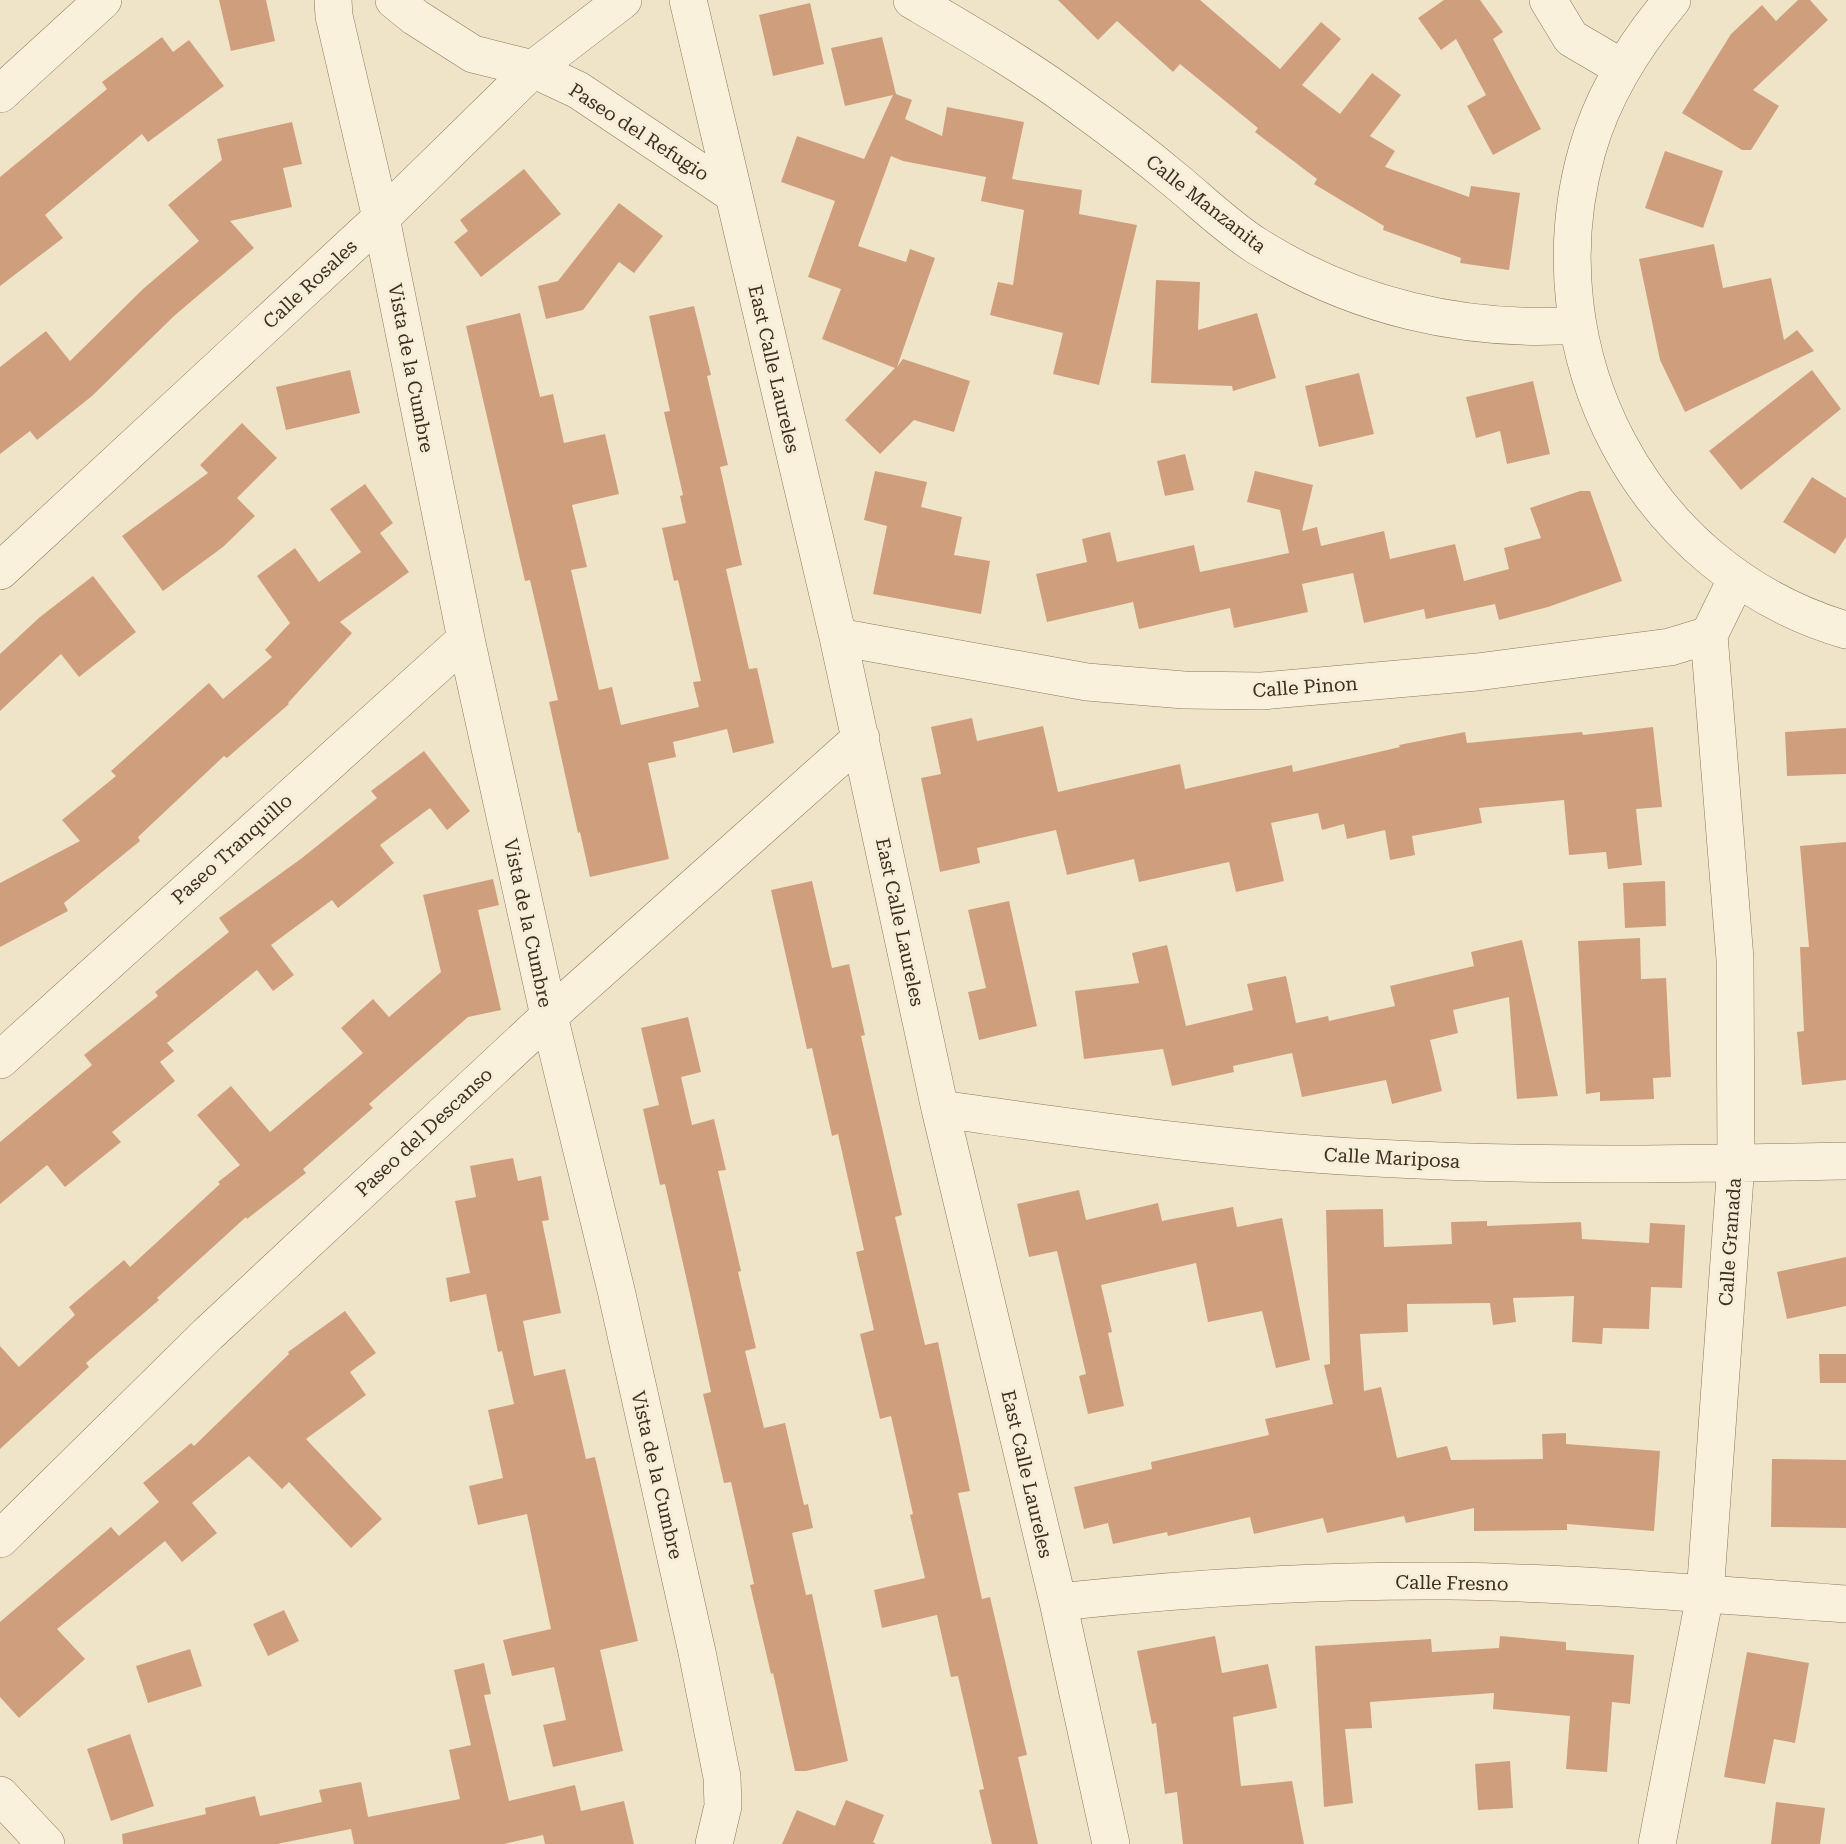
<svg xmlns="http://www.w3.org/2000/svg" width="1846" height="1844" font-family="'Roboto Serif',serif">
<rect width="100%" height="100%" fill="#f0e4c8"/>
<path fill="#cf9f7d" d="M 219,0 L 266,0 L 275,41 L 231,51 Z
M 1058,0 L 1200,0 L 1280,69 L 1321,22 L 1341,39 L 1302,85 L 1340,114 L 1372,73 L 1401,95 L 1370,136 L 1395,151 L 1385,167 L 1469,197 L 1471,186 L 1520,193 L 1509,270 L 1460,263 L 1461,258 L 1383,230 L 1384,226 L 1314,184 L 1317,179 L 1255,132 L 1258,128 L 1180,64 L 1173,72 L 1117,21 L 1098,40 Z
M 1444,0 L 1480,0 L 1503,32 L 1493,39 L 1541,129 L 1493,155 L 1467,106 L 1486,95 L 1456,39 L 1441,50 L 1418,18 Z
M 1798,0 L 1810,0 L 1828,20 L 1753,90 L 1779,106 L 1751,150 L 1742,150 L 1682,113 L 1731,34 L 1762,5 L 1776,21 Z
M 810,3 L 824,64 L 773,76 L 759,15 Z
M 162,37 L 173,52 L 189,40 L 224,86 L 148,142 L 142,134 L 45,215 L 63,238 L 0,286 L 0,177 L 107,89 L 102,82 Z
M 882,37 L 896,94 L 912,100 L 905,119 L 942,136 L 947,107 L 1024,122 L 1012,179 L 1082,190 L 1079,214 L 1137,225 L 1099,385 L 1053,374 L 1063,333 L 990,315 L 998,282 L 1013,285 L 1024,210 L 981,201 L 986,177 L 903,161 L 891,156 L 858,246 L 906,262 L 910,249 L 935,258 L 897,367 L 903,359 L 970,381 L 954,432 L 914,420 L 880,454 L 845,420 L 895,368 L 822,339 L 841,289 L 808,277 L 835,201 L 781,182 L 797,136 L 864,159 L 893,95 L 845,106 L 831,48 Z
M 292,122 L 302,164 L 283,168 L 292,207 L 230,221 L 254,248 L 174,316 L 92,396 L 37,440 L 30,431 L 0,454 L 0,367 L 46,331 L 70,361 L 143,289 L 199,241 L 168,205 L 222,160 L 217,139 Z
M 1665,151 L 1723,171 L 1703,228 L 1645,208 Z
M 524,169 L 561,214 L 481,277 L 454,242 L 468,231 L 460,220 Z
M 619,203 L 663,236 L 634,273 L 619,262 L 583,310 L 546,319 L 538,286 L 558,281 Z
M 1714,244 L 1723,288 L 1771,278 L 1784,340 L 1797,330 L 1814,351 L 1685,412 L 1660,360 L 1639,259 Z
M 1156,280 L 1200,282 L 1198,330 L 1257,313 L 1276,378 L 1233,391 L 1232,386 L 1151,383 Z
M 694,306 L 711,375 L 707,376 L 728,465 L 720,467 L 742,565 L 726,569 L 749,669 L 757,668 L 774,743 L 733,753 L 727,729 L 673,742 L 676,757 L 648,763 L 669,859 L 590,877 L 580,832 L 578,833 L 549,702 L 558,700 L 530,580 L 525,581 L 466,326 L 520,313 L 540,397 L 553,394 L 564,443 L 605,434 L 619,494 L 572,505 L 587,567 L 571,570 L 599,690 L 612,687 L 621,725 L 699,707 L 693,682 L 701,681 L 678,580 L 674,581 L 662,528 L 686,523 L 680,496 L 683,495 L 664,412 L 670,411 L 649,316 Z
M 350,370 L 360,413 L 286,430 L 276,387 Z
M 1812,370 L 1841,409 L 1741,490 L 1709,451 Z
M 1359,373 L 1374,434 L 1319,447 L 1305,386 Z
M 1533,381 L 1550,454 L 1507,464 L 1500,431 L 1476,438 L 1466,397 Z
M 242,423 L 277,458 L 237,498 L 255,516 L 223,547 L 163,591 L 122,536 L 208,473 L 200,465 Z
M 1185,454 L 1194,490 L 1165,496 L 1157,461 Z
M 875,471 L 927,482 L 921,507 L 962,517 L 954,555 L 990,561 L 981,614 L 873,594 L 887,526 L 864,520 Z
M 1255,471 L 1313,485 L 1302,531 L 1317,527 L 1321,546 L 1384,531 L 1390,559 L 1455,544 L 1464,581 L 1509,569 L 1504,548 L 1541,538 L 1530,508 L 1580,491 L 1590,491 L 1622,581 L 1548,607 L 1499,620 L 1495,604 L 1426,619 L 1424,609 L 1364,623 L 1353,573 L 1302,584 L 1308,612 L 1234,628 L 1230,608 L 1139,629 L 1133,602 L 1047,622 L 1036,574 L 1087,562 L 1082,539 L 1110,532 L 1117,562 L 1194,545 L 1200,572 L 1289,553 L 1280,510 L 1247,502 Z
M 1812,477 L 1846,498 L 1846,537 L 1835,554 L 1783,522 Z
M 365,484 L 393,523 L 380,533 L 409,572 L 340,622 L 352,633 L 288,703 L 289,704 L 227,758 L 224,756 L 138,837 L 140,841 L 64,903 L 68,911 L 0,947 L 0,883 L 80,841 L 62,820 L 116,776 L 111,771 L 209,683 L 223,699 L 272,657 L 265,650 L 290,623 L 257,576 L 295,548 L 319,582 L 361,552 L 330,509 Z
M 93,576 L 136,632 L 79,677 L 61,654 L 0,711 L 0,654 L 40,617 Z
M 972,718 L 977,741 L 1043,726 L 1058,792 L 1180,764 L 1185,789 L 1292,765 L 1293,772 L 1400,747 L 1399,745 L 1465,732 L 1467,743 L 1582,732 L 1583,735 L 1653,727 L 1662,807 L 1636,809 L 1642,865 L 1608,869 L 1606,852 L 1569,855 L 1564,800 L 1479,808 L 1482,823 L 1412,836 L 1415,855 L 1390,860 L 1385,830 L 1347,839 L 1344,824 L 1322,830 L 1318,813 L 1271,823 L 1284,881 L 1236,892 L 1229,862 L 1139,882 L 1134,859 L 1067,875 L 1056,830 L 977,848 L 980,863 L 940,872 L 921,778 L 941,774 L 931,727 Z
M 1846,728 L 1846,774 L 1787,776 L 1785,732 Z
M 424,751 L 470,811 L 447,830 L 430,808 L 380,845 L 394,863 L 338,908 L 332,900 L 271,945 L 294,975 L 273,991 L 257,970 L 167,1043 L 174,1051 L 160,1062 L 175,1081 L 112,1132 L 121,1142 L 65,1187 L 47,1165 L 0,1204 L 0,1142 L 92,1065 L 84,1055 L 158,996 L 155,992 L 229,932 L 219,918 L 302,858 L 377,798 L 371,791 Z
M 1846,842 L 1846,1080 L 1802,1085 L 1797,1032 L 1804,1031 L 1800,947 L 1809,947 L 1800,846 Z
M 493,879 L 499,905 L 478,910 L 501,1010 L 468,1017 L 369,1104 L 373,1108 L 303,1169 L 306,1173 L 247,1219 L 246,1217 L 157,1298 L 159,1300 L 86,1363 L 89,1367 L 0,1449 L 0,1346 L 19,1367 L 75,1315 L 69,1307 L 124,1260 L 130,1267 L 220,1184 L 218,1182 L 240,1165 L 197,1115 L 231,1086 L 270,1132 L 363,1053 L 341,1028 L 373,999 L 389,1017 L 441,972 L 423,895 Z
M 812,881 L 832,968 L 849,964 L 865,1035 L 861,1036 L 902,1215 L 895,1217 L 925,1345 L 938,1342 L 970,1491 L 958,1493 L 982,1599 L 990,1597 L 1027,1755 L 1018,1757 L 1038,1844 L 992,1844 L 979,1790 L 984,1789 L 958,1676 L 951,1677 L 937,1615 L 882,1628 L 874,1590 L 925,1578 L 910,1515 L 913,1514 L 891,1416 L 880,1419 L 860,1334 L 874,1330 L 856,1252 L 864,1250 L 838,1134 L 832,1136 L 812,1048 L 807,1049 L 771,890 Z
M 1665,881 L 1666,926 L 1625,928 L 1623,883 Z
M 1009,901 L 1037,1026 L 979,1040 L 968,992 L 986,988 L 968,910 Z
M 1640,938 L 1641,979 L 1666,978 L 1671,1077 L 1653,1078 L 1654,1099 L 1600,1101 L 1600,1092 L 1586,1094 L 1578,941 Z
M 1522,940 L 1558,1096 L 1517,1099 L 1509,997 L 1453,1010 L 1458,1033 L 1430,1040 L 1442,1091 L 1392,1104 L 1386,1080 L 1302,1097 L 1292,1053 L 1233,1066 L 1234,1072 L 1172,1086 L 1163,1049 L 1084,1059 L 1075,991 L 1139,983 L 1132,953 L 1167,945 L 1186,1026 L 1253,1010 L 1247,984 L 1286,976 L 1296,1023 L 1328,1016 L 1329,1021 L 1395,1006 L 1390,986 L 1474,966 L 1471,952 Z
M 688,1017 L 701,1072 L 681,1077 L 692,1125 L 714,1119 L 726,1170 L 718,1171 L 741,1271 L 738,1272 L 756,1348 L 745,1351 L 764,1428 L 785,1423 L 804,1505 L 808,1504 L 813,1528 L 792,1533 L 806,1595 L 812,1594 L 848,1761 L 806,1771 L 795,1771 L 773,1673 L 771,1674 L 750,1585 L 754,1584 L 731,1482 L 724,1483 L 703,1394 L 711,1392 L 691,1299 L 665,1184 L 660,1185 L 643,1109 L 659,1105 L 641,1028 Z
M 513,1158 L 518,1181 L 541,1176 L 549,1220 L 542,1221 L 561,1313 L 523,1321 L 534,1376 L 565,1369 L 586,1459 L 595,1457 L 638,1641 L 600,1650 L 623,1751 L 553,1767 L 543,1725 L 566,1720 L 554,1667 L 512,1676 L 503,1640 L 551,1629 L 527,1514 L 478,1525 L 469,1486 L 503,1478 L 488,1410 L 514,1404 L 502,1351 L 498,1352 L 486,1294 L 450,1302 L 446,1278 L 470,1273 L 455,1201 L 476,1197 L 470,1166 Z
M 1079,1190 L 1086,1220 L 1158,1203 L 1162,1221 L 1233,1207 L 1237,1227 L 1282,1218 L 1310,1360 L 1276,1368 L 1262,1311 L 1208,1322 L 1196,1263 L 1101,1285 L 1112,1332 L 1108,1333 L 1124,1406 L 1088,1414 L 1079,1376 L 1086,1374 L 1057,1251 L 1029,1257 L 1017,1204 Z
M 1383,1209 L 1384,1247 L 1452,1244 L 1451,1222 L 1487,1221 L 1487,1226 L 1581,1222 L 1582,1239 L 1649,1243 L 1650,1223 L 1685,1225 L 1682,1288 L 1651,1287 L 1649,1329 L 1603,1328 L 1602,1344 L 1572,1342 L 1574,1296 L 1513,1298 L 1516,1322 L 1493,1325 L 1490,1303 L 1407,1304 L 1408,1332 L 1360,1334 L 1364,1391 L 1381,1387 L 1397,1458 L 1447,1446 L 1451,1460 L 1543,1459 L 1542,1434 L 1566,1433 L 1566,1444 L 1660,1451 L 1654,1531 L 1567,1524 L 1567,1530 L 1474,1531 L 1474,1508 L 1406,1523 L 1404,1516 L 1327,1533 L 1323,1518 L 1254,1534 L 1250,1517 L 1168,1536 L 1167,1532 L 1113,1544 L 1108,1523 L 1084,1529 L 1074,1487 L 1152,1469 L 1151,1462 L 1269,1435 L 1265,1419 L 1333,1404 L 1324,1365 L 1330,1364 L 1326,1210 Z
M 1846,1257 L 1846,1306 L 1787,1319 L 1777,1272 Z
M 345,1311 L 376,1353 L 350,1372 L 366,1395 L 306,1439 L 382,1519 L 351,1548 L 289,1482 L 282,1489 L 249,1456 L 192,1503 L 217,1533 L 182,1562 L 165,1541 L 57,1629 L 85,1659 L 19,1718 L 0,1697 L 0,1622 L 111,1527 L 119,1536 L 159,1502 L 143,1483 L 191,1443 L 194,1446 L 289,1354 L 288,1352 Z
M 1819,1354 L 1846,1354 L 1846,1383 L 1820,1383 Z
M 1772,1459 L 1846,1460 L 1846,1528 L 1771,1527 Z
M 284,1610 L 299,1641 L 268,1656 L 253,1624 Z
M 1215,1636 L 1222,1673 L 1268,1664 L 1277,1708 L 1233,1717 L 1241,1786 L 1292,1781 L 1304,1844 L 1183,1844 L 1177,1792 L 1165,1794 L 1156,1723 L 1152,1724 L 1137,1651 Z
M 1500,1636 L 1566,1642 L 1566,1650 L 1634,1655 L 1630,1704 L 1612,1702 L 1607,1772 L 1566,1769 L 1570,1716 L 1493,1709 L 1494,1693 L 1370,1702 L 1372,1728 L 1345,1729 L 1353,1803 L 1324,1807 L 1315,1646 L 1431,1639 L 1432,1652 L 1499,1648 Z
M 190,1649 L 202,1686 L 148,1703 L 136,1666 Z
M 1747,1652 L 1809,1663 L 1795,1743 L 1774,1739 L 1765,1784 L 1724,1777 Z
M 484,1663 L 491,1694 L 484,1695 L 509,1801 L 575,1785 L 581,1811 L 624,1801 L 634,1844 L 545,1844 L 543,1835 L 504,1844 L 354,1844 L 351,1829 L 277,1844 L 123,1844 L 122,1834 L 206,1814 L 205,1808 L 255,1796 L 260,1816 L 322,1802 L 319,1790 L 361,1782 L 368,1817 L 460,1799 L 449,1750 L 471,1745 L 454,1670 Z
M 130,1734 L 154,1806 L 111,1821 L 87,1749 Z
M 1510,1761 L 1513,1808 L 1478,1810 L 1475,1764 Z
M 846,1800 L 884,1815 L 873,1842 L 876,1844 L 782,1844 L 797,1810 L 835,1826 Z
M 1776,1802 L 1825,1808 L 1820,1844 L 1771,1844 Z"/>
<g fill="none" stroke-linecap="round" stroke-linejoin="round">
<g stroke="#8d765c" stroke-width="38">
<path id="minor" d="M 333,0 L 334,16 L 381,218 L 466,639 L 549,1016 L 616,1290 L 697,1652 L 722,1777 L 723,1806 L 714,1844
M 394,0 L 415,17 L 473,54 L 533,69 L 578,90 L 733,194
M 688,0 L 838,637 L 940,1109 L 1058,1602 L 1111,1844
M 912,0 C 970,34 1029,68 1082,108 C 1114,131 1145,155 1175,180 C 1202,202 1227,227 1257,246 C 1352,306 1465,333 1577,325
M 1548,0 L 1571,38 L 1622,68
M 1672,0 C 1634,45 1603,94 1587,151 C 1530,353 1642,570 1846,630
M 0,94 L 103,0
M 0,571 L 381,218 L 533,69 L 623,0
M 838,637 L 1087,682 L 1184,690 L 1262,691 L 1477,672 L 1670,647 L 1709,635 L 1737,578
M 0,1060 L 466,639
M 940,1109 C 1085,1129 1230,1151 1376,1158 C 1532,1167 1689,1164 1846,1161
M 0,1539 L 208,1334 L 549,1016 L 861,738
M 1058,1602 C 1188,1588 1318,1580 1449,1581 C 1581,1583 1714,1595 1846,1604
M 0,1795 L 46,1844
M 1657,1844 L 1705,1595 L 1736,1163 L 1735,959 L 1709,635"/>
</g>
<use href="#minor" stroke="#faf1dc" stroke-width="37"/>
</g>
<g text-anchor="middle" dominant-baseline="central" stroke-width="6" stroke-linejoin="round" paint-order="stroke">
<g font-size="19" fill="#3d2e20" stroke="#f7eed8">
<text transform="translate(639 132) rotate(33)">Paseo del Refugio</text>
<text transform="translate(1206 204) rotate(38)">Calle Manzanita</text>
<text transform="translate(310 284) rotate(-43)">Calle Rosales</text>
<text transform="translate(411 368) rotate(79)">Vista de la Cumbre</text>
<text transform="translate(774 369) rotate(77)">East Calle Laureles</text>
<text transform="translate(1305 687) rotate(-4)">Calle Pinon</text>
<text transform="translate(232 849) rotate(-42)">Paseo Tranquillo</text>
<text transform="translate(900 922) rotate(78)">East Calle Laureles</text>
<text transform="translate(528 923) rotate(78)">Vista de la Cumbre</text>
<text transform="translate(424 1132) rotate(-43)">Paseo del Descanso</text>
<text transform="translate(1392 1158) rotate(3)">Calle Mariposa</text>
<text transform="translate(1730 1242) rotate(-86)">Calle Granada</text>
<text transform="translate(1027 1474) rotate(77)">East Calle Laureles</text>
<text transform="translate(657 1475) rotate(77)">Vista de la Cumbre</text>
<text transform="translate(1452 1583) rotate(1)">Calle Fresno</text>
</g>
</g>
</svg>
